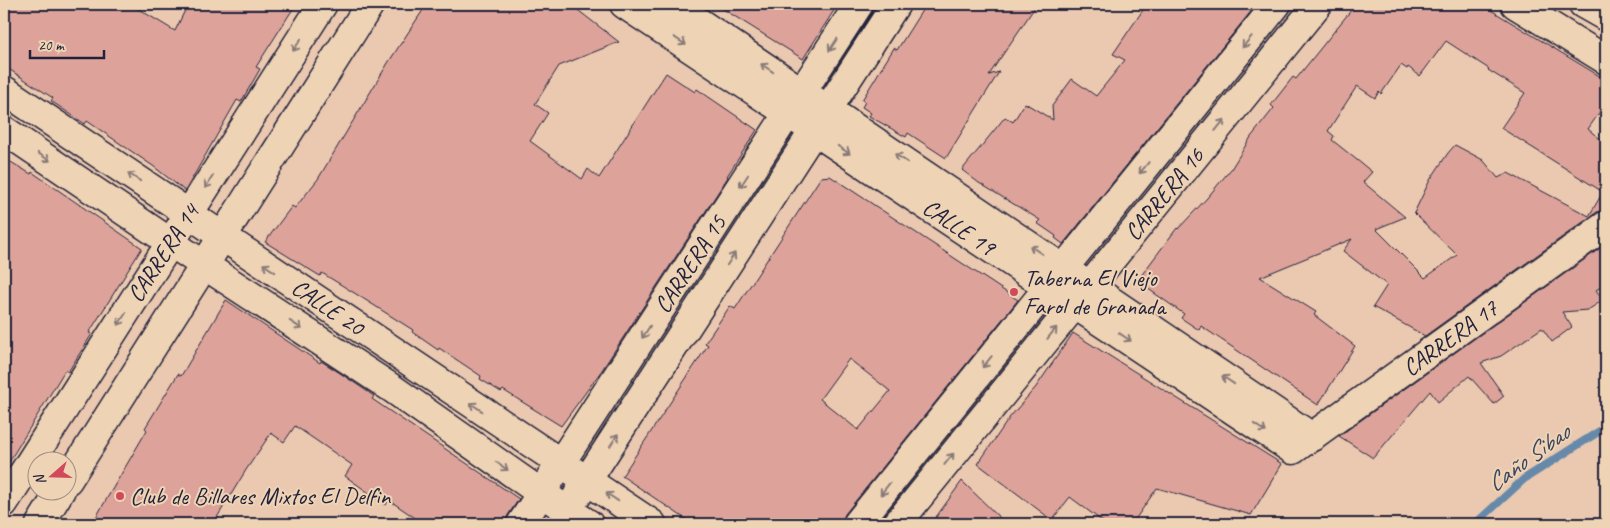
<svg xmlns="http://www.w3.org/2000/svg" width="1610" height="528" font-family="Caveat,sans-serif">
<rect width="100%" height="100%" fill="#ebc9b0"/>
<filter id="ink" filterUnits="userSpaceOnUse"><feTurbulence type="fractalNoise" baseFrequency=".02" numOctaves="2"/><feDisplacementMap in="SourceGraphic" scale="10" xChannelSelector="R" yChannelSelector="G"/><feConvolveMatrix kernelMatrix="1 2 1 2 8 2 1 2 1" color-interpolation-filters="sRGB"/></filter>
<g filter="url(#ink)">
<g fill="none" stroke-linecap="round" stroke-linejoin="round">
<path stroke="#6689a9" stroke-width="8" d="M 1475,524 L 1524,479 L 1606,427"/>
</g>
<path fill="#dda39b" stroke="#22223b" fill-rule="evenodd" d="M 4,4 L 130,4 L 175,31 L 188,4 L 296,4 L 256,67 L 260,69 L 241,102 L 237,100 L 185,191 L 153,166 L 87,121 L 85,124 L 51,101 L 53,98 L 4,66 Z
M 427,4 L 570,4 L 619,42 L 559,66 L 535,104 L 548,113 L 530,141 L 582,179 L 588,169 L 599,178 L 666,73 L 695,92 L 697,89 L 757,130 L 727,176 L 728,177 L 602,370 L 561,426 L 503,390 L 501,392 L 480,379 L 481,376 L 439,348 L 438,350 L 412,332 L 413,330 L 356,294 L 322,273 L 320,276 L 265,242 L 292,206 L 295,208 L 318,179 L 388,63 Z
M 715,4 L 838,4 L 803,59 Z
M 926,4 L 1037,4 L 989,75 L 999,72 L 946,158 L 908,133 L 906,137 L 869,116 L 871,113 L 862,107 L 865,102 L 862,100 L 894,48 L 897,50 Z
M 1147,4 L 1257,4 L 1063,244 L 1055,238 L 1056,236 L 1037,223 L 1040,220 L 979,183 L 962,170 L 1005,117 L 1013,122 L 1025,103 L 1053,120 L 1052,106 L 1072,79 L 1096,96 L 1125,60 L 1113,54 Z
M 1356,4 L 1481,4 L 1606,80 L 1606,103 L 1588,129 L 1606,144 L 1606,210 L 1597,212 L 1425,336 L 1373,307 L 1387,285 L 1343,251 L 1352,239 L 1260,277 L 1316,312 L 1314,315 L 1355,346 L 1318,405 L 1201,326 L 1199,330 L 1181,318 L 1184,314 L 1137,281 L 1177,228 L 1178,229 L 1207,198 L 1231,169 L 1251,137 L 1274,108 L 1271,105 L 1293,77 L 1296,79 ZM 1446,41 L 1489,69 L 1488,70 L 1525,93 L 1501,128 L 1603,192 L 1589,216 L 1508,173 L 1498,178 L 1483,160 L 1455,145 L 1448,153 L 1430,180 L 1414,213 L 1457,255 L 1425,278 L 1376,229 L 1405,217 L 1363,182 L 1372,172 L 1332,140 L 1334,136 L 1328,131 L 1357,86 L 1375,98 L 1379,92 L 1381,94 L 1401,65 L 1407,69 L 1408,67 L 1420,76 Z
M 4,158 L 31,174 L 32,172 L 142,248 L 89,333 L 92,334 L 68,372 L 65,370 L 4,470 Z
M 830,176 L 1018,300 L 845,514 L 842,524 L 693,524 L 622,476 L 708,345 L 705,343 L 730,306 L 735,309 L 821,177 ZM 849,359 L 890,391 L 858,430 L 820,399 Z
M 1606,244 L 1606,284 L 1596,290 L 1603,300 L 1588,310 L 1562,312 L 1572,327 L 1552,342 L 1542,328 L 1501,356 L 1481,363 L 1504,396 L 1494,404 L 1469,376 L 1438,402 L 1430,391 L 1373,458 L 1339,436 Z
M 226,300 L 320,363 L 321,361 L 340,373 L 374,396 L 372,399 L 519,499 L 508,515 L 505,524 L 424,524 L 389,500 L 386,505 L 345,476 L 352,465 L 295,426 L 284,442 L 271,433 L 246,470 L 213,524 L 92,524 L 147,430 L 145,428 L 178,374 L 181,376 Z
M 1073,333 L 1282,464 L 1251,515 L 1157,488 L 1132,524 L 1106,524 L 1070,497 L 1052,520 L 978,464 L 1010,417 L 1036,387 Z
M 962,481 L 1006,524 L 931,524 Z"/>
<g fill="none" stroke-linecap="round" stroke-linejoin="round">
<g stroke="#22223b" stroke-width="31">
<path id="minor" d="M 624,4 L 1293,450 L 1606,225
M 672,4 L 1312,437
M 1515,4 L 1606,60
M 1583,4 L 1606,17
M 4,90 L 652,524
M 4,130 L 204,265 L 393,389 L 541,493 L 589,524
M 68,480 L 370,4
M 577,496 L 896,4
M 4,503 L 323,4
M 40,524 L 61,490
M 521,524 L 859,4
M 857,524 L 1277,4
M 897,524 L 1318,4"/>
</g>
<use href="#minor" stroke="#eed3b5" stroke-width="28"/>
</g>
<defs><path id="oneway-shaft" d="M-6 0H5M1.5-3L5.5 0L1.5 3" fill="none" stroke-width="1.6" stroke-linecap="round" stroke-linejoin="round" transform="scale(1.25)"/></defs>
<g stroke="#887a78">
<use href="#oneway-shaft" transform="translate(680 41) rotate(34)"/>
<use href="#oneway-shaft" transform="translate(1247 42) rotate(129)"/>
<use href="#oneway-shaft" transform="translate(297 45) rotate(123)"/>
<use href="#oneway-shaft" transform="translate(833 45) rotate(123)"/>
<use href="#oneway-shaft" transform="translate(767 68) rotate(-146)"/>
<use href="#oneway-shaft" transform="translate(1220 125) rotate(-51)"/>
<use href="#oneway-shaft" transform="translate(844 150) rotate(34)"/>
<use href="#oneway-shaft" transform="translate(44 157) rotate(34)"/>
<use href="#oneway-shaft" transform="translate(901 158) rotate(-146)"/>
<use href="#oneway-shaft" transform="translate(1144 168) rotate(129)"/>
<use href="#oneway-shaft" transform="translate(134 177) rotate(-146)"/>
<use href="#oneway-shaft" transform="translate(744 181) rotate(123)"/>
<use href="#oneway-shaft" transform="translate(209 182) rotate(123)"/>
<use href="#oneway-shaft" transform="translate(1036 250) rotate(-146)"/>
<use href="#oneway-shaft" transform="translate(731 259) rotate(-57)"/>
<use href="#oneway-shaft" transform="translate(269 268) rotate(-146)"/>
<use href="#oneway-shaft" transform="translate(122 319) rotate(123)"/>
<use href="#oneway-shaft" transform="translate(296 325) rotate(33)"/>
<use href="#oneway-shaft" transform="translate(646 332) rotate(123)"/>
<use href="#oneway-shaft" transform="translate(1052 333) rotate(-51)"/>
<use href="#oneway-shaft" transform="translate(1125 337) rotate(34)"/>
<use href="#oneway-shaft" transform="translate(987 362) rotate(129)"/>
<use href="#oneway-shaft" transform="translate(1228 380) rotate(-146)"/>
<use href="#oneway-shaft" transform="translate(476 407) rotate(-146)"/>
<use href="#oneway-shaft" transform="translate(1260 428) rotate(34)"/>
<use href="#oneway-shaft" transform="translate(614 440) rotate(-57)"/>
<use href="#oneway-shaft" transform="translate(949 459) rotate(-51)"/>
<use href="#oneway-shaft" transform="translate(502 466) rotate(35)"/>
<use href="#oneway-shaft" transform="translate(885 489) rotate(128)"/>
<use href="#oneway-shaft" transform="translate(612 497) rotate(-146)"/>
</g>
</g>
<g fill="#d1495b" stroke="#eed3b5" stroke-width="2">
<circle cx="1014" cy="292" r="5"/>
<circle cx="120" cy="496" r="5"/>
</g>
<g text-anchor="middle" dominant-baseline="central" stroke-width="4" stroke-linejoin="round" paint-order="stroke">
<g font-size="24" fill="#22223b" stroke="#eed3b5">
<text transform="translate(1164 194) rotate(-51)">CARRERA 16</text>
<text transform="translate(959 227) rotate(34)">CALLE 19</text>
<text transform="translate(163 253) rotate(-57)">CARRERA 14</text>
<text transform="translate(690 264) rotate(-57)">CARRERA 15</text>
<text transform="translate(328 307) rotate(34)">CALLE 20</text>
<text transform="translate(1450 338) rotate(-36)">CARRERA 17</text>
</g>
<g font-size="24" fill="#22223b" stroke="#eed3b5" text-anchor="start">
<text x="1024" y="278">Taberna El Viejo<tspan x="1024" dy="28">Farol de Granada</tspan></text>
<text x="130" y="496">Club de Billares Mixtos El Delfin</text>
</g>
<g font-size="25" font-style="italic" fill="#394460" stroke="#eed3b5">
<text transform="translate(1528 458) rotate(-36)">Caño Sibao</text>
</g>
</g>
<rect width="1610" height="528" fill="none" stroke="#eed3b5" stroke-width="20"/>
<rect x="10" y="10" width="1590" height="508" fill="none" stroke="#22223b" stroke-width="2" filter="url(#ink)"/>
<g transform="translate(52 476) rotate(250)"><circle r="24" fill="#eed3b5" stroke="#9c8c84"/>
<path d="M0-4L9 19L0 12L-9 19Z" fill="#d1495b"/>
<text y="-8" font-size="14" font-weight="bold" text-anchor="middle" fill="#22223b">N</text>
</g>
<path d="M30 50v8h74v-8" fill="none" stroke="#22223b" stroke-width="2.5"/>
<text x="38" y="50" font-size="15" fill="#22223b" stroke="#eed3b5" stroke-width="4" paint-order="stroke">20 m</text>
</svg>
